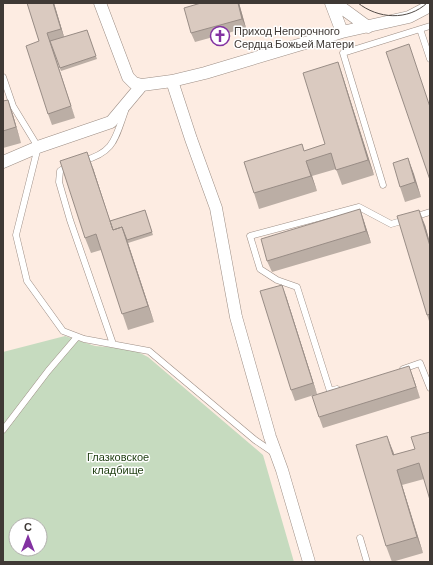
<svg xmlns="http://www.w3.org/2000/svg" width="433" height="565" font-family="Barlow,sans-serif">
<rect width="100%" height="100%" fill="#fdece2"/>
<path fill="#c6dbbf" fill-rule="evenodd" d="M 65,336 L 95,346 L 132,349 L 148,357 L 263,455 L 294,562 L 3,562 L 3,352 ZM 16,525 L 40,525 L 40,549 L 16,549 Z"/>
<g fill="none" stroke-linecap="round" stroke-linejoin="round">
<g stroke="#9d8e85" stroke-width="7">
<path id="service" d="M 420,29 L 430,59
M 3,77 L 13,106 L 38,147 L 16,235 L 27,281 L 63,331 L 84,339 L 149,351 L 255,440 L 274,453
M 82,161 C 114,153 115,139 125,111
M 70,164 L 60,171 L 59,182 L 70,220 L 113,344
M 383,185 L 343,53 L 430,26
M 414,217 L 430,212
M 403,369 L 420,363 L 430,388
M 337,389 L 330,391 L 297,287 L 277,280 L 260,269 L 250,236 L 359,207 L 391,224 L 405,220
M 3,430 L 48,371 L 77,337
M 360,538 L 367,562"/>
</g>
<g stroke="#9d8e85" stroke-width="13">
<path id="minor" d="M 100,3 L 128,77 L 134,83 L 142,85
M 331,3 L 342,32
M 335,3 L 368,27
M 172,81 L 191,139 L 216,208 L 236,317 L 270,437 L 282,470 L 309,562
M 3,162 L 38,147 L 111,122 L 142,85 L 172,81 L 205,73 L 342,32 L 409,17 L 430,6"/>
</g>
<use href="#service" stroke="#fff" stroke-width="6"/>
<use href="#minor" stroke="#fff" stroke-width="12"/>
<path stroke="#524b47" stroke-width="1" d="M 358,3 C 378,19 408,21 427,3"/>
</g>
<path fill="#bbaea5" d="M 27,3 L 54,3 L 64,37 L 87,30 L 97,59 L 61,71 L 52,47 L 75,118 L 52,125 L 48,114 L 39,41 Z
M 239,3 L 246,28 L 195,42 L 191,33 Z
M 338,62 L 343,77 L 374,175 L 342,185 L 336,169 L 312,176 L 317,191 L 259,209 L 254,193 L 305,151 L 325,144 Z
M 8,100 L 13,115 L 21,143 L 3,148 L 3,101 Z
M 408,158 L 421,197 L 405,202 L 400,187 Z
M 93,168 L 110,221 L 145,210 L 153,235 L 128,243 L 154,322 L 128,330 L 101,250 L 91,253 L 85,238 Z
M 360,209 L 371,243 L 272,272 L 267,261 Z
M 425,225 L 430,243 L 430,324 L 427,315 Z
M 286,296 L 317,394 L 295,401 L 291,390 Z
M 413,377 L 420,398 L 323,428 L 319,417 Z
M 415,449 L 424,479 L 402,485 L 423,553 L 392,562 L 386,546 L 393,451 L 394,455 Z"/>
<path fill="#998d86" d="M 53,3 L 54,3 L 65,40 L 61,29 Z
M 238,3 L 239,3 L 246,28 L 242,19 Z
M 47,33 L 51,44 L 75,118 L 71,106 Z
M 338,62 L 343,77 L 374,175 L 368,160 Z
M 8,100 L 13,115 L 21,143 L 16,127 Z
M 87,152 L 93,168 L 118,246 L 113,230 Z
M 408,158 L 414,174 L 421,197 L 415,182 Z
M 306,161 L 312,176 L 317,191 L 311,176 Z
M 360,209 L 364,221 L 371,243 L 366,231 Z
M 419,210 L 425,225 L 430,243 L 430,246 Z
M 122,227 L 128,243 L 154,322 L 148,306 Z
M 282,285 L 286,296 L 317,394 L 313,383 Z
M 409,366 L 413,377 L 420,398 L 416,387 Z
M 387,436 L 393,451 L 399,471 L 393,455 Z
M 397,470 L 402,485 L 423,553 L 417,537 Z"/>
<path fill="#dacac0" stroke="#998d86" d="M 27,3 L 53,3 L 61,29 L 47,33 L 71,106 L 48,114 L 26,46 L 39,41 Z
M 201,3 L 238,3 L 242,19 L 191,33 L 184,8 Z
M 87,30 L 96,56 L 60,68 L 50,41 Z
M 409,44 L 430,107 L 430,180 L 386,52 Z
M 338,62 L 368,160 L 336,170 L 331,153 L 306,161 L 311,176 L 254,193 L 244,162 L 302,144 L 304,151 L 325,144 L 303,73 Z
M 8,100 L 16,127 L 3,131 L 3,101 Z
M 87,152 L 113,230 L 122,227 L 148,306 L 122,314 L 96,234 L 85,238 L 60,161 Z
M 408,158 L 415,182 L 400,187 L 393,163 Z
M 360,209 L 366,231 L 267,261 L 261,239 Z
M 145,210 L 152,232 L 127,240 L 122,227 L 113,230 L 110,221 Z
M 419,210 L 430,246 L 430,314 L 427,315 L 397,216 Z
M 282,285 L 313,383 L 291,390 L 260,291 Z
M 409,366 L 416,387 L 319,417 L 312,396 Z
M 430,432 L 430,500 L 419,463 L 397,470 L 417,537 L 386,546 L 356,445 L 387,436 L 393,455 L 415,449 L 411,437 Z"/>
<defs>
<g id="church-ring" transform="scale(1)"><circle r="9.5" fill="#fff" stroke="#8332a2" stroke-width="1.5"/><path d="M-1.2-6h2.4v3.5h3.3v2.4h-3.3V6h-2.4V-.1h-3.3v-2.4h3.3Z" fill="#8332a2"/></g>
</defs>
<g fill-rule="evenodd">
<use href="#church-ring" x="220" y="36"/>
</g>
<g text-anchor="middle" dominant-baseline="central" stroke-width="3" stroke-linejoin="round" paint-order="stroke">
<g font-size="11" fill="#3f3935" stroke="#fff" text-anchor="start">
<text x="234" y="30">Приход Непорочного<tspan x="234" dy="13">Сердца Божьей Матери</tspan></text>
</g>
<g font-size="11" fill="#1d3c0f" stroke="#fff">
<text x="118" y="456">Глазковское<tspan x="118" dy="13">кладбище</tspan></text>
</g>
</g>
<rect width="433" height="565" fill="none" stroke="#3f3935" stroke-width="8"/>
<g transform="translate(28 537)"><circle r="19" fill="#ffffff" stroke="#b2b0ae"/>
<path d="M0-3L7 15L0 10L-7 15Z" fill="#8332a2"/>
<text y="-6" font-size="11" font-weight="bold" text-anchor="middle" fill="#3f3935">С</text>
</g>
</svg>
